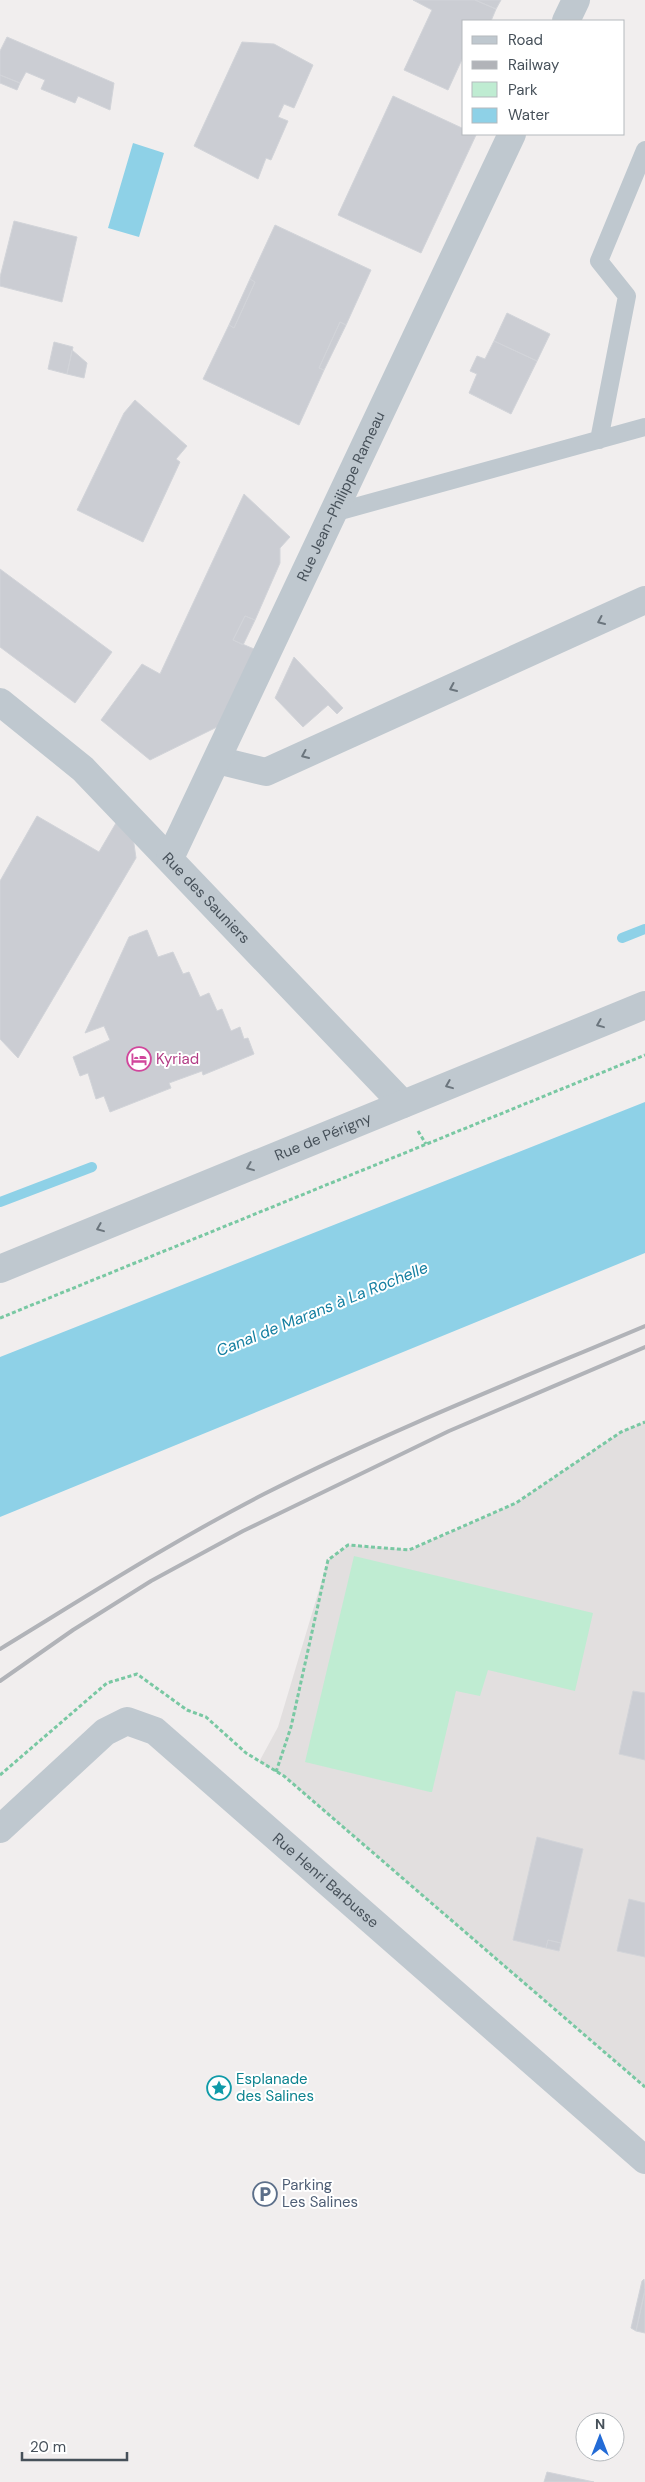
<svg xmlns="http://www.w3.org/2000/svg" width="645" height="2482" font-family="'DM Sans',sans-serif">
<rect width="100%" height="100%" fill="#f1eeee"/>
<path fill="#e2dfdf" d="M 645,1422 L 645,2087 L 284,1776 L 259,1762 L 278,1727 L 328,1560 L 348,1545 L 409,1550 L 456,1530 L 516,1503 L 621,1432 Z"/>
<path fill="#bfecd2" d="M 354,1556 L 593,1613 L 575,1691 L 488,1670 L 480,1696 L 456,1691 L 432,1792 L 430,1792 L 305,1762 Z"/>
<path fill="#8ed1e7" d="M 133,143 L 164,153 L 139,237 L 108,228 Z
M 645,1102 L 645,1253 L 0,1517 L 0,1357 Z"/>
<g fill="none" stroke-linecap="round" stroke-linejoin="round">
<path stroke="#8ed1e7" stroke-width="10" d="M 622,938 L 645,929
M 0,1202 L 92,1167"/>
</g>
<path fill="#cbcdd3" stroke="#d2d4d9" d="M 413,0 L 475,0 L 496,9 L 491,21 L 464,21 L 464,55 L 448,90 L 404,70 L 432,10 Z
M 475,0 L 501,0 L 496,9 Z
M 7,37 L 114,83 L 110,110 L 78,96 L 75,103 L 41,89 L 45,80 L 26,72 L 20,83 L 0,75 L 0,51 Z
M 242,42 L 274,44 L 313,65 L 294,108 L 284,104 L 278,117 L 288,121 L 271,160 L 266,158 L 258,179 L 194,146 Z
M 0,75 L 20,83 L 17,90 L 0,83 Z
M 393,96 L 464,129 L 464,134 L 476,135 L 421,253 L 338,215 Z
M 14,221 L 77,237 L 62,302 L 0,286 L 0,277 Z
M 275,225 L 371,270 L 346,325 L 340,322 L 319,368 L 324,370 L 299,425 L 203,379 L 229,325 L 234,328 L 255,282 L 250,279 Z
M 250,279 L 255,282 L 234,328 L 229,325 Z
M 507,313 L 550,334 L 537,361 L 494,341 Z
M 340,322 L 346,325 L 324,370 L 319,368 Z
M 494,341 L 537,361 L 511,414 L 469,393 L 477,374 L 470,371 L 477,356 L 485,359 Z
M 54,342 L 73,347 L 67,374 L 48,369 Z
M 72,350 L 87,363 L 84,378 L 67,374 Z
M 135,400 L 187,446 L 176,459 L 180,462 L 143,542 L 77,510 L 124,413 Z
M 244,494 L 290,537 L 280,548 L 280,563 L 255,620 L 245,616 L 233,640 L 254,649 L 219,726 L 150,760 L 101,720 L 142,664 L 160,674 Z
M 0,569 L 112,652 L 75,703 L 0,647 Z
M 245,616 L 255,620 L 243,645 L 233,640 Z
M 294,657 L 343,708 L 337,714 L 328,705 L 303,727 L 275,698 Z
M 37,816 L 99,852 L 116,823 L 133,837 L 136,858 L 18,1058 L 0,1039 L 0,881 Z
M 147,930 L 158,957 L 173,952 L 183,974 L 189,972 L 200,997 L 209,993 L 217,1011 L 222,1009 L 231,1031 L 240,1027 L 244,1039 L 248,1038 L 254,1054 L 203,1075 L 202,1071 L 169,1083 L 171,1088 L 110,1112 L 104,1096 L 96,1099 L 88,1073 L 80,1076 L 73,1057 L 110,1040 L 104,1026 L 85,1033 L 129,937 Z
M 633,1691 L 645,1693 L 645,1760 L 619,1754 Z
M 537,1837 L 583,1849 L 561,1943 L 548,1940 L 546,1948 L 513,1940 Z
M 629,1899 L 645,1903 L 645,1957 L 617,1951 Z
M 548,1940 L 561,1943 L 559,1951 L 546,1948 Z
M 644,2279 L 645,2290 L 636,2331 L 631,2328 L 642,2281 Z
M 645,2290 L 645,2333 L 636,2331 Z
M 547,2472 L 594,2482 L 544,2482 Z"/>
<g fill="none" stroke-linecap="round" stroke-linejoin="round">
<path stroke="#79c8a3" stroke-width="3" stroke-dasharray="4 2.5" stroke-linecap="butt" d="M 418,1131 L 426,1144
M 0,1318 L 645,1055
M 276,1772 L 291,1727 L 328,1560 L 348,1545 L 409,1550 L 516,1503 L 621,1432 L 645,1422
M 0,1775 L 107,1683 L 137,1674 L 187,1710 L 206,1717 L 246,1753 L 284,1776 L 645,2087"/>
<path stroke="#bfc8cf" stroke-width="18" d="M 599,440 L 627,296 L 599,261 L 645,150
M 333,513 L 645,427"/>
<g stroke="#bfc8cf" stroke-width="28">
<path d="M 566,21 L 576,0"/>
<path id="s1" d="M 0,702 L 83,769 L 403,1104"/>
<path d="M 217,760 L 266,772 L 645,600"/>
<path id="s2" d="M 170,858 L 512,134"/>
<path id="s3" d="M 0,1829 L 105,1732 L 127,1721 L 155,1731 L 645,2160"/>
</g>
<path stroke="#bfc8cf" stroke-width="28" id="s4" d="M 0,1269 L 645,1005"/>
<path stroke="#b1b3b8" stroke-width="4" d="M 0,1649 C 87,1596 173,1541 264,1494 C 388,1431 517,1380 645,1326
M 0,1681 L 73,1630 L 151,1581 L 243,1531 L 449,1431 L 645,1347"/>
</g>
<defs><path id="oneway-chevron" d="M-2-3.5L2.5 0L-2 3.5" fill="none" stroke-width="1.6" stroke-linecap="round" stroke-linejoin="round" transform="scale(1.25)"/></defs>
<g stroke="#6b757d">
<use href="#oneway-chevron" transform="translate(601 621) rotate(156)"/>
<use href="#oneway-chevron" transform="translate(453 688) rotate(156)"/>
<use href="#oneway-chevron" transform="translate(305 755) rotate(156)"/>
<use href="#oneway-chevron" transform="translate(600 1024) rotate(158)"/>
<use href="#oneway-chevron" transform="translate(449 1085) rotate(158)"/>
<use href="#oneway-chevron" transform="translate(250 1167) rotate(158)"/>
<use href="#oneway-chevron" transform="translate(100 1228) rotate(158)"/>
</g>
<defs>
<g id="hotel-ring" transform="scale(1.25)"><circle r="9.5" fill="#fff" stroke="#d1479c" stroke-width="1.5"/><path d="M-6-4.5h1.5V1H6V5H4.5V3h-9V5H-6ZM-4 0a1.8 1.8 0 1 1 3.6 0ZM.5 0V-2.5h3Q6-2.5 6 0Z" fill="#d1479c"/></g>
<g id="sight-ring" transform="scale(1.25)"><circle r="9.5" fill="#fff" stroke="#0f9aa8" stroke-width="1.5"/><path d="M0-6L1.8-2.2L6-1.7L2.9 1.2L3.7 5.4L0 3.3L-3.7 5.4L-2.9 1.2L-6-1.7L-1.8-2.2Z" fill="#0f9aa8"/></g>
<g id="parking-ring" transform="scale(1.25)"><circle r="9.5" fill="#fff" stroke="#5c6f8a" stroke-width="1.5"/><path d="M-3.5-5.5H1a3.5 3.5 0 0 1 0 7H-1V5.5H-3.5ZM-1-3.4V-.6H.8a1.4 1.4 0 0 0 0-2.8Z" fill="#5c6f8a"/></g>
</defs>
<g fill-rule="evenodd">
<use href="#hotel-ring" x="139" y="1059"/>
<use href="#sight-ring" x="219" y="2088"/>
<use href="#parking-ring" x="265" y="2194"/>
</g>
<g text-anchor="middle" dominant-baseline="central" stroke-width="4" stroke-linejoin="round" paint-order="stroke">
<g font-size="15" fill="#47515a" stroke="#fff">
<text stroke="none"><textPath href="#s2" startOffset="400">Rue Jean-Philippe Rameau</textPath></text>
<text stroke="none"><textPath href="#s1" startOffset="285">Rue des Sauniers</textPath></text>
<text stroke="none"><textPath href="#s4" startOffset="349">Rue de Périgny</textPath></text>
<text stroke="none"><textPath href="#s3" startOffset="424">Rue Henri Barbusse</textPath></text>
</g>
<g font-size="15" fill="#b23c85" stroke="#fff" text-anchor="start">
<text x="156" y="1059">Kyriad</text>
</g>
<g font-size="15" fill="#0d838f" stroke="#fff" text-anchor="start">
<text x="236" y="2079">Esplanade<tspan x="236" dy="17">des Salines</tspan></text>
</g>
<g font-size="15" fill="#4e5e75" stroke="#fff" text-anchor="start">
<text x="282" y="2185">Parking<tspan x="282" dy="17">Les Salines</tspan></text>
</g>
<g font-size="16" font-style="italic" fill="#147fa1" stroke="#fff">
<text transform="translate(322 1309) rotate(-22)">Canal de Marans à La Rochelle</text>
</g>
</g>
<rect x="462" y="20" width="162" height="115" fill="#ffffff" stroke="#b5b9bd"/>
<rect x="472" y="36" width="25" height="8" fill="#bfc8cf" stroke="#b5b9bd"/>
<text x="508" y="45" font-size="15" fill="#47515a">Road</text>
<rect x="472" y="61" width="25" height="8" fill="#b1b3b8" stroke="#b5b9bd"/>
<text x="508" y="70" font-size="15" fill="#47515a">Railway</text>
<rect x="472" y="82" width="25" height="15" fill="#bfecd2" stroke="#b5b9bd"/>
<text x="508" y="95" font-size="15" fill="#47515a">Park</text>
<rect x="472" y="108" width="25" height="15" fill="#8ed1e7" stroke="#b5b9bd"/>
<text x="508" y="120" font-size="15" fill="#47515a">Water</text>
<g transform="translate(600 2437)"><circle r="24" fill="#ffffff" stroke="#b5b9bd"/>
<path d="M0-4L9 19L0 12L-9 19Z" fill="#236bd6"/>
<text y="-8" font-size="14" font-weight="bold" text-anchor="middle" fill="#47515a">N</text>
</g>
<path d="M22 2452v8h105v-8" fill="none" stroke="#47515a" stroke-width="2.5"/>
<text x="30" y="2452" font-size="15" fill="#47515a" stroke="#ffffff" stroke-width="4" paint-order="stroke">20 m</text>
</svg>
